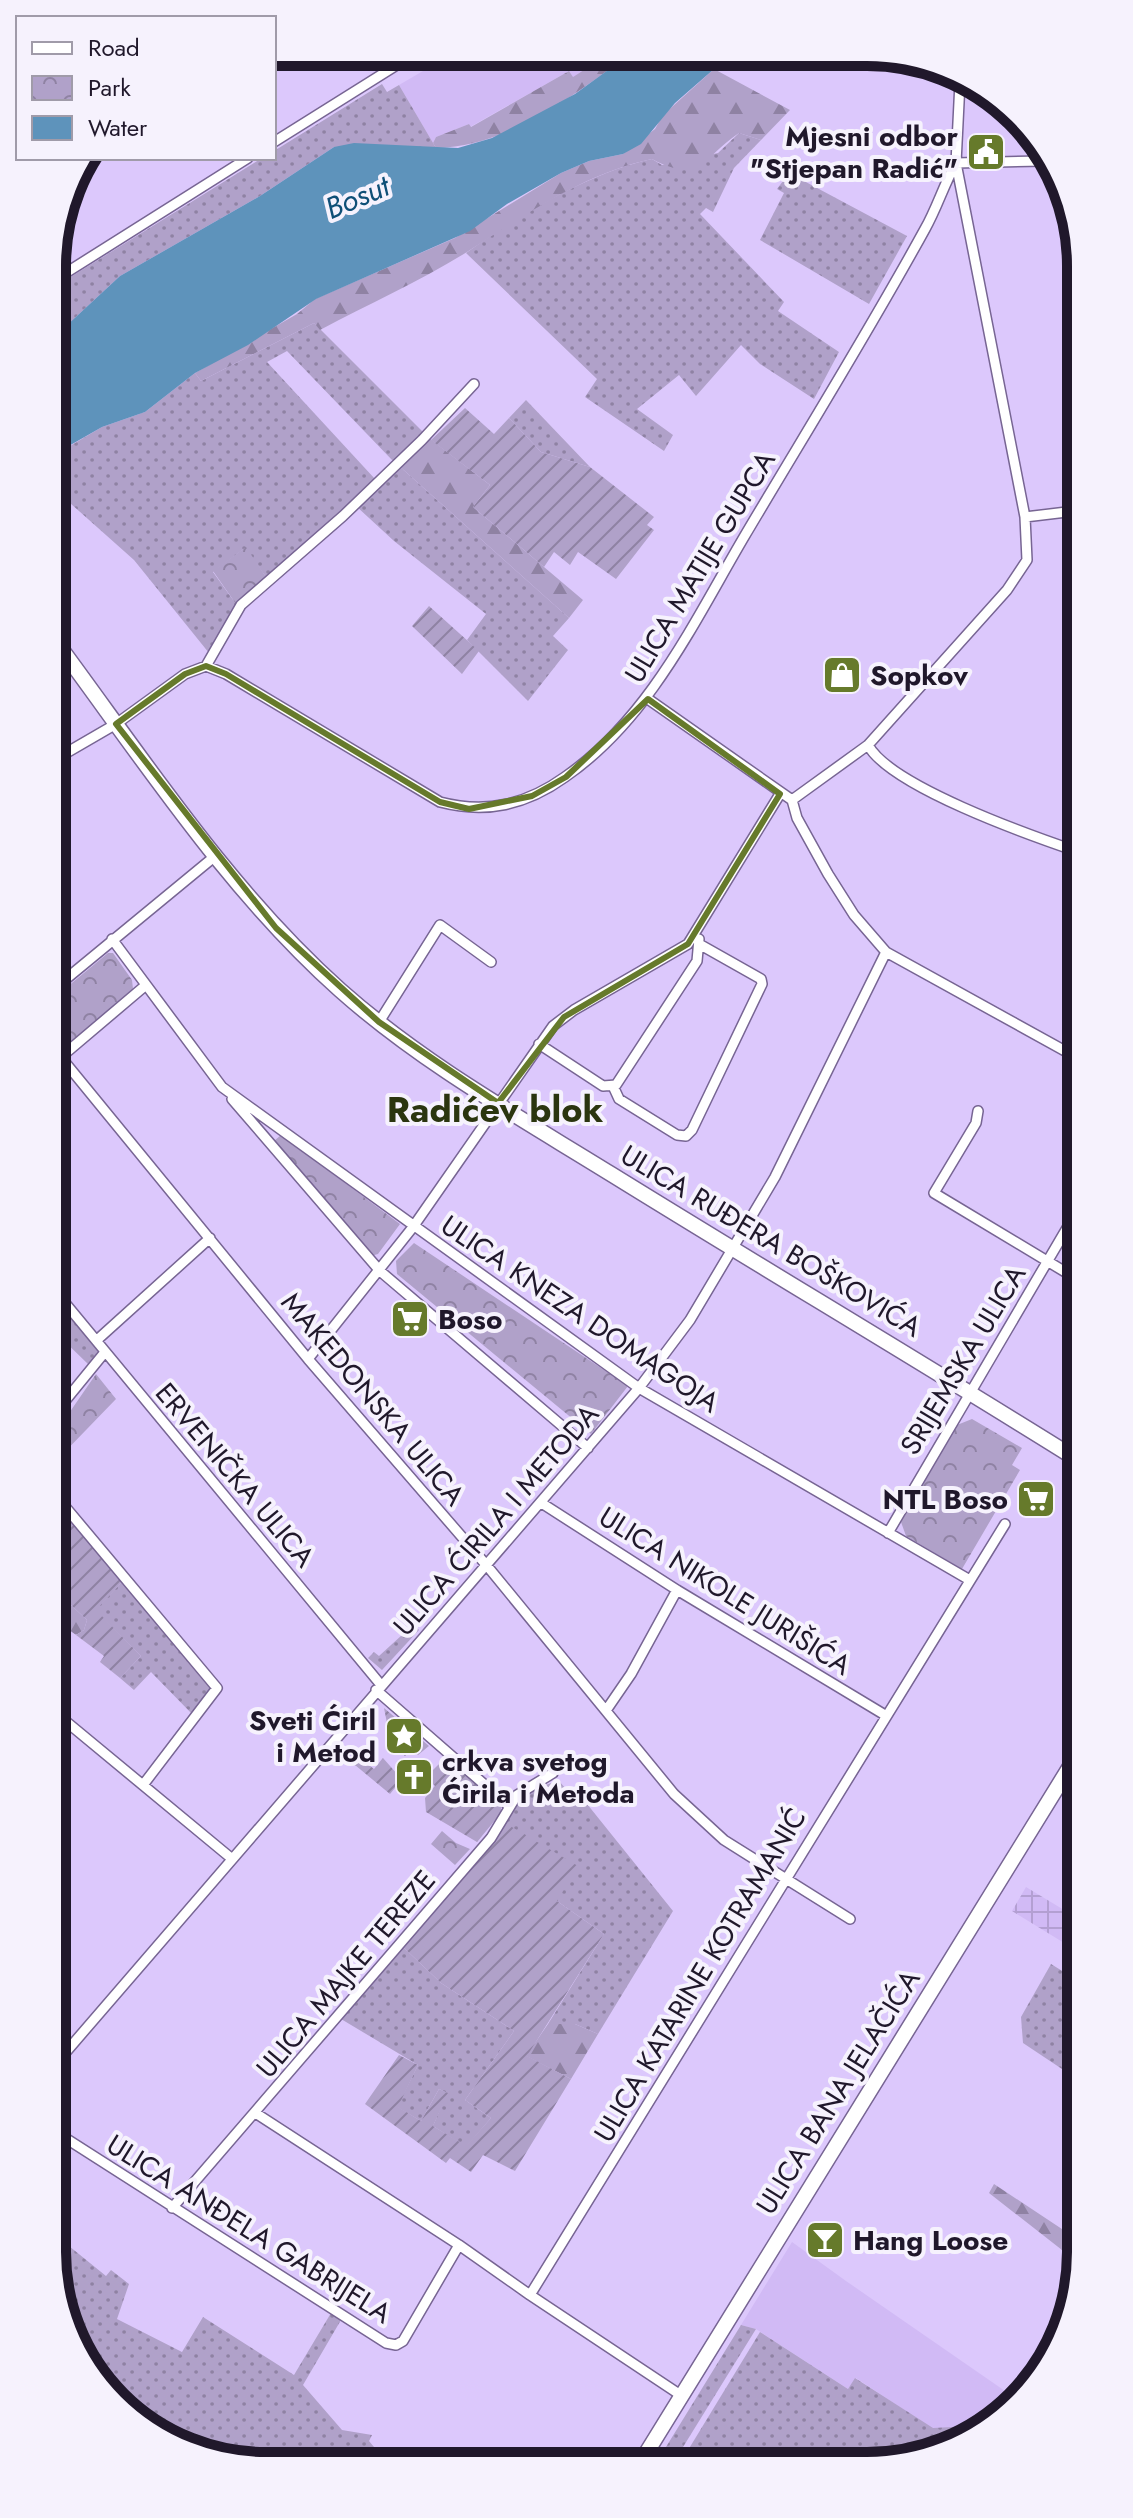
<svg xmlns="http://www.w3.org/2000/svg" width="1133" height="2518" font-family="Jost,sans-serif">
<defs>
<pattern id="industrial-grid" width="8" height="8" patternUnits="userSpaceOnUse" patternTransform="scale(2)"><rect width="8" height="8" fill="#d1baf5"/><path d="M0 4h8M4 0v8" fill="none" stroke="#b39fd2"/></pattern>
<pattern id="grass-dots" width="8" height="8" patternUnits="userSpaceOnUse" patternTransform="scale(2)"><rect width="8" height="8" fill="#b0a1c9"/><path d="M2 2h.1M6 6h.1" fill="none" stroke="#8f82a3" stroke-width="1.8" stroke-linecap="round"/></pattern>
<pattern id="forest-firs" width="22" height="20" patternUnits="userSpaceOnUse" patternTransform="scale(2)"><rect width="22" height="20" fill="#b0a1c9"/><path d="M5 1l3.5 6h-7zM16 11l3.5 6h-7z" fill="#8f82a3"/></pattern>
<pattern id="park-crowns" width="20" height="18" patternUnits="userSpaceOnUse" patternTransform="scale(2)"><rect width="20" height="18" fill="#b0a1c9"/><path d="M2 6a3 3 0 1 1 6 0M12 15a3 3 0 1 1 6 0" fill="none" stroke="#8f82a3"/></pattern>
<pattern id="garden-furrows" width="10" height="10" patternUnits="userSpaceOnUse" patternTransform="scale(2)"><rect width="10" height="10" fill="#b0a1c9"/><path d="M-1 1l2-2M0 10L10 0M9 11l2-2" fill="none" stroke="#8f82a3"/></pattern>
</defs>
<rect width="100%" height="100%" fill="#dcc8fc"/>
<path fill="#d1baf5" d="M 445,53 L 609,54 L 572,78 L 569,71 L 470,127 L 469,124 L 436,137 L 433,143 L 399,85 L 447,57 Z
M 792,2242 L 846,2281 L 1018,2400 L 991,2425 L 933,2429 L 856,2378 L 848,2389 L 756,2329 L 741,2325 Z"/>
<path fill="url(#industrial-grid)" d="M 1026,1887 L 1079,1919 L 1080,1982 L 1062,1973 L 1074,1949 L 1012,1911 Z"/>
<path fill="url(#grass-dots)" d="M 382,84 L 387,92 L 399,85 L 436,148 L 334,147 L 260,196 L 120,276 L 65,327 L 53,331 L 53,288 L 262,158 L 274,158 L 274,151 Z
M 739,133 L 761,140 L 734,168 L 713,212 L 706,208 L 700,214 L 784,302 L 778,311 L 839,352 L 814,399 L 760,364 L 741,345 L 696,396 L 679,375 L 637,409 L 673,435 L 664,451 L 585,397 L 597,379 L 466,253 C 517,216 590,172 652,159 L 662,165 L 718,153 Z
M 789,173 L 907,236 L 869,304 L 760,240 L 784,193 L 777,189 Z
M 314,323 L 425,434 L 393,461 L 287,351 L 267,362 L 375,479 L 314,538 L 266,577 L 245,548 L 213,572 L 236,604 L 209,653 L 134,560 L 70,503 L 53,518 L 53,456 L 102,427 L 145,412 L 195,373 L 201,381 Z
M 526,400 L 590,467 L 541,452 L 509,418 Z
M 398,465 L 569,618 L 553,636 L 568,650 L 528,701 L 467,640 L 486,614 L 394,541 L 356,506 Z
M 56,1299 L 98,1351 L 89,1365 L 56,1333 Z
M 123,1581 L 212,1689 L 194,1716 L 151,1672 L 134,1690 L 120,1678 L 141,1656 L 95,1610 Z
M 414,1624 L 419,1630 L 382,1670 L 368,1658 L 374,1652 L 379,1656 Z
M 559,1781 L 566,1789 L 575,1789 L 673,1911 L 598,2034 L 575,2024 L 548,2024 L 604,1934 L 557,1901 L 505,1823 C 519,1797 531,1788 559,1781 Z
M 403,1947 L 441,1983 L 514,2031 L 465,2100 L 491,2118 L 466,2147 L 433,2126 L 447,2093 L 439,2089 L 421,2121 L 397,2107 L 418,2065 L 341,2019 Z
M 1051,1964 L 1080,1982 L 1080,2081 L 1023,2043 L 1021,2017 Z
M 59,2243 L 69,2246 L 106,2276 L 111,2270 L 129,2284 L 117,2319 L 182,2352 L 203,2317 L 294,2375 L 331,2313 L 341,2320 L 303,2385 L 342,2430 L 372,2435 L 369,2441 L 374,2447 L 366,2461 L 225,2462 L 114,2395 L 59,2308 Z
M 741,2325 L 756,2329 L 675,2460 L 658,2460 Z
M 760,2332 L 848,2389 L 855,2378 L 933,2428 L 991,2425 C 939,2474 754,2459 682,2460 Z"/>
<path fill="url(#forest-firs)" d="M 609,54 L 630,54 C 574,95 508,147 436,148 L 433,143 L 436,137 L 469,124 L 471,127 L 569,71 L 573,77 Z
M 714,69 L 790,110 L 761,140 L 739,133 C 707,154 699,185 652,159 C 585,173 523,216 467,252 C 420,281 369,304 320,330 L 314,323 L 201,381 L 195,373 L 297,314 L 315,299 L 455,238 L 561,173 L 589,161 L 623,154 L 655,129 L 663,115 Z
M 429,438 L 490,485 L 473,507 L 583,600 L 569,618 L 398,465 Z
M 57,1592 L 87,1620 L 84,1630 L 76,1635 L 57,1621 Z
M 548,2024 L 575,2024 L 598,2034 L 571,2079 L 526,2056 Z
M 994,2184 L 1080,2241 L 1080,2252 L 1075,2255 L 1062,2250 L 989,2193 Z"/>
<path fill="url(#park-crowns)" d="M 246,547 L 266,577 L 236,604 L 213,571 Z
M 108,953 L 113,953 L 132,980 L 133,989 L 65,1048 L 55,1044 L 55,997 Z
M 281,1135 L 400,1224 L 378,1254 L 371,1256 L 274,1141 Z
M 414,1243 L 628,1386 L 591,1434 L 397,1274 L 396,1261 Z
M 96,1374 L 116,1399 L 57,1460 L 56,1432 Z
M 972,1419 L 1022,1448 L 1012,1465 L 1020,1470 L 962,1569 L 906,1536 L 901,1522 L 957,1425 Z
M 442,1831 L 456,1843 L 470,1849 L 455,1865 L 431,1844 Z"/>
<path fill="url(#garden-furrows)" d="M 465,408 L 494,434 L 509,418 L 541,452 L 590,467 L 654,517 L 647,525 L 654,530 L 616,579 L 578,552 L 570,565 L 554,552 L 544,567 L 473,507 L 490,485 L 431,440 Z
M 429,606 L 479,651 L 462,674 L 412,626 Z
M 63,1511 L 123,1581 L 96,1610 L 141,1656 L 120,1678 L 100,1662 L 104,1656 L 76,1635 L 84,1630 L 87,1620 L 57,1592 L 57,1515 Z
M 384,1708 L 429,1746 L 418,1755 L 412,1749 L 405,1756 L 391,1743 Z
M 446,1757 L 456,1765 L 457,1772 L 463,1771 L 501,1805 L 501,1813 L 477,1842 L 426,1812 L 425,1798 L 435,1786 L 430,1781 L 430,1773 Z
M 360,1758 L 374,1769 L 383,1758 L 398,1775 L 399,1783 L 390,1794 L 355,1765 Z
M 505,1823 L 578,1866 L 557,1901 L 604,1934 L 527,2056 L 571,2079 L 515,2171 L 483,2155 L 471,2172 L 450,2158 L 446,2163 L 365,2104 L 399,2055 L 418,2065 L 398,2107 L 421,2121 L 439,2089 L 448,2093 L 433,2126 L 466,2146 L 491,2118 L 465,2100 L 514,2031 L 441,1983 L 403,1947 Z"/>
<path fill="#5e93bb" d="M 630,54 L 741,55 L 714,69 L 675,103 L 641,144 L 623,154 L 589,161 L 561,173 L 507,204 L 470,231 L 316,299 L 248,345 L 195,373 L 145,412 L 102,427 L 53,455 L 53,331 L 65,327 L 120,276 L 260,196 L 334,147 L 354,143 L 458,148 L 492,138 L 575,94 Z"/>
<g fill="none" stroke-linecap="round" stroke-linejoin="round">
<g stroke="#776593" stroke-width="12">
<path id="minor" d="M 274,142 L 416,53
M 956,163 L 1043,161
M 53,281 L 248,158
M 1025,517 L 1075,511
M 206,666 L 241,605 L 343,516 L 422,440 L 474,384
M 648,699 L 792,800 L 868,745 L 1007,590 L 1027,560 L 1025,517 L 956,163 L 960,82
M 868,745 C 890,786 1029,835 1076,851
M 54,760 L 116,724 L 185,674 L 206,666 L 226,674 L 440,802 C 486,814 526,805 565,777 C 649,719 694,622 744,537 C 805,434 868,333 925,229 C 937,208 944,184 956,163
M 792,800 L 797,818 L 828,874 L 854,915 L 886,952 L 1076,1057
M 112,939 L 222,1087 L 639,1388 L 968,1579
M 55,988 L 214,857
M 379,1022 L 440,925 L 491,962
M 539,1044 L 603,1086 L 616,1085 L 697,961 L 699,939
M 55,1050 L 308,1359 L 488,1567 L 674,1794 L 724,1840 L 850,1919
M 61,1057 L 146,985
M 613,1086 L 619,1099 L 677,1135 L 686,1136 L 692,1130 L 762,984 L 761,979 L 699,944
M 232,1099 L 380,1271 L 588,1448
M 978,1111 L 976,1123 L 934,1193 L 1077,1279
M 56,1292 L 381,1685
M 97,1340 L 210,1238
M 308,1359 L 413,1227 L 553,1026 L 574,1010 L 688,944 L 780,794
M 56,1412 L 105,1352
M 57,1497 L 217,1688 L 143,1785
M 543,1504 L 677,1590 L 885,1715
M 888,1533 L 1077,1211
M 376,1690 L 509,1806
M 607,1709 L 631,1674 L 677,1590
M 57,1714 L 231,1858
M 59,2060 L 639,1388 L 690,1320 L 775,1177 L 886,952
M 257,2114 L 459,2245 L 530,2295
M 59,2134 L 386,2343 L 396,2345 L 403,2341 L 459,2245
M 172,2208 L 491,1838 L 517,1795 L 553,1773
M 682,2396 L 530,2295 L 1005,1524"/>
</g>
<g stroke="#776593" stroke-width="17">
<path id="secondary" d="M 54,639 C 144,760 227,889 340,990 C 422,1063 519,1117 611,1174 C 766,1270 923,1363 1078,1460
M 642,2460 L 1079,1752"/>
</g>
<use href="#minor" stroke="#fff" stroke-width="9"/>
<use href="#secondary" stroke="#fff" stroke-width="14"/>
<g stroke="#392f47" stroke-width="6">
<path id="rail" d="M 919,2459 L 925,2457"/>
</g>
<use href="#rail" stroke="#f6f2fd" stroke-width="3" stroke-dasharray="9" stroke-linecap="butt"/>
</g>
<path fill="none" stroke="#667a2b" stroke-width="6" stroke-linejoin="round" d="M 206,666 L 226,674 L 440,802 L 469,809 L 532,796 L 566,777 L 648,699 L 780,794 L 688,944 L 564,1017 L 498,1103 L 379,1022 L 276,928 L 116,724 L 185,674 Z"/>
<defs>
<g id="civic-square" transform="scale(2)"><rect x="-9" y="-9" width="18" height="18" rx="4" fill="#667a2b" stroke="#f6f2fd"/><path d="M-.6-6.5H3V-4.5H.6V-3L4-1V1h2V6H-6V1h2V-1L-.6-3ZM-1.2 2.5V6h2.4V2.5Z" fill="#fff"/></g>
<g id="shop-square" transform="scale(2)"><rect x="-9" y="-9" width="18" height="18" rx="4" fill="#667a2b" stroke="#f6f2fd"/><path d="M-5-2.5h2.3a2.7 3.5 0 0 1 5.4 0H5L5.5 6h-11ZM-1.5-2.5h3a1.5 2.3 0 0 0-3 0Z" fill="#fff"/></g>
<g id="supermarket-square" transform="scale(2)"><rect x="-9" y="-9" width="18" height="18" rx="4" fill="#667a2b" stroke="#f6f2fd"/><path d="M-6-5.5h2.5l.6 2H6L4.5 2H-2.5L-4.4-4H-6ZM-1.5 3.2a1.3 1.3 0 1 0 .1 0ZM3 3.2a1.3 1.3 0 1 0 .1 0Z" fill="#fff"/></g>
<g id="sight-square" transform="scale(2)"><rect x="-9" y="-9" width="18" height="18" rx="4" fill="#667a2b" stroke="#f6f2fd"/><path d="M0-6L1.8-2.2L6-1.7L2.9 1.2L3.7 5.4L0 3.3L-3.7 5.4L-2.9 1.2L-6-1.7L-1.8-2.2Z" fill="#fff"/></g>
<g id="church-square" transform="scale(2)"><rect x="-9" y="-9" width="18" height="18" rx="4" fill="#667a2b" stroke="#f6f2fd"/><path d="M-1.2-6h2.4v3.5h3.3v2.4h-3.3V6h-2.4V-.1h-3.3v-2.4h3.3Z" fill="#fff"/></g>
<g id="bar-square" transform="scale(2)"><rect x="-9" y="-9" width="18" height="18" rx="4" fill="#667a2b" stroke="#f6f2fd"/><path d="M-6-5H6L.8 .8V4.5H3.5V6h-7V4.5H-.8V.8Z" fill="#fff"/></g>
</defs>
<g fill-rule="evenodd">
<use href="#civic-square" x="986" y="152"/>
<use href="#shop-square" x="842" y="675"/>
<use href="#supermarket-square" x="410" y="1319"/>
<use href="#supermarket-square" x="1036" y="1499"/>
<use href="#sight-square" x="404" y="1736"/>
<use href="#church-square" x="414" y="1777"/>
<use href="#bar-square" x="825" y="2240"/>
</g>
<g text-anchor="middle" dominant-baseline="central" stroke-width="8" stroke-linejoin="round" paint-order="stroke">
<g font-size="28" font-weight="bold" fill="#20182b" stroke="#f6f2fd" text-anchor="start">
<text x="958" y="136" text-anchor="end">Mjesni odbor<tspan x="958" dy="32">"Stjepan Radić"</tspan></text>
<text x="870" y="675">Sopkov</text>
<text x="438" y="1319">Boso</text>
<text x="1008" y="1499" text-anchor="end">NTL Boso</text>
<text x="376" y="1720" text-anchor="end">Sveti Ćiril<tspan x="376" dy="32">i Metod</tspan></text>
<text x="442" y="1761">crkva svetog<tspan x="442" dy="32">Ćirila i Metoda</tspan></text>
<text x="853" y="2240">Hang Loose</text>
</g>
<g font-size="28" fill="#20182b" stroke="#f6f2fd">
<text transform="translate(700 567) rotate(-59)">ULICA MATIJE GUPCA</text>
<text transform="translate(771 1241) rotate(31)">ULICA RUĐERA BOŠKOVIĆA</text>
<text transform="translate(580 1314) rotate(34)">ULICA KNEZA DOMAGOJA</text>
<text transform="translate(963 1360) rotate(-59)">SRIJEMSKA ULICA</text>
<text transform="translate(373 1399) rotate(50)">MAKEDONSKA ULICA</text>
<text transform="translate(235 1475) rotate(50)">ERVENIČKA ULICA</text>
<text transform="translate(496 1520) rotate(-49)">ULICA ĆIRILA I METODA</text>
<text transform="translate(725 1591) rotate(32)">ULICA NIKOLE JURIŠIĆA</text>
<text transform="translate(346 1974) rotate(-50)">ULICA MAJKE TEREZE</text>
<text transform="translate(700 1975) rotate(-59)">ULICA KATARINE KOTRAMANIĆ</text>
<text transform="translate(838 2092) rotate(-58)">ULICA BANA JELAČIĆA</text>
<text transform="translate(249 2229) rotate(32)">ULICA ANĐELA GABRIJELA</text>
</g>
<g font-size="30" font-style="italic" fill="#0f4f77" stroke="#f6f2fd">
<text transform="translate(357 197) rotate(-23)">Bosut</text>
</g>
<g font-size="36" font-weight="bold" fill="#2b350f" stroke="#f6f2fd">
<text x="495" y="1109">Radićev blok</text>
</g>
</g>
<path d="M0 0H1133V2518H0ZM266 66H867A200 200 0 0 1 1067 266V2252A200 200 0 0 1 867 2452H266A200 200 0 0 1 66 2252V266A200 200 0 0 1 266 66Z" fill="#f6f2fd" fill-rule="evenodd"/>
<path fill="none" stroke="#20182b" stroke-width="10" d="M266 66H867A200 200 0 0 1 1067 266V2252A200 200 0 0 1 867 2452H266A200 200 0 0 1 66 2252V266A200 200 0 0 1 266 66Z"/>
<rect x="16" y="16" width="260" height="144" fill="#f6f2fd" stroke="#a09ba9" stroke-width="2"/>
<rect x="32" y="42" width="40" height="12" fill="#ffffff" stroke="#a09ba9" stroke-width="2"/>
<text x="88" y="56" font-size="24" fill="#20182b">Road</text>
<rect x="32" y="76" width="40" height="24" fill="url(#park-crowns)" stroke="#a09ba9" stroke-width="2"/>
<text x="88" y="96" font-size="24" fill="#20182b">Park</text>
<rect x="32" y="116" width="40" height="24" fill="#5e93bb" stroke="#a09ba9" stroke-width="2"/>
<text x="88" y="136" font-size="24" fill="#20182b">Water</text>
</svg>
